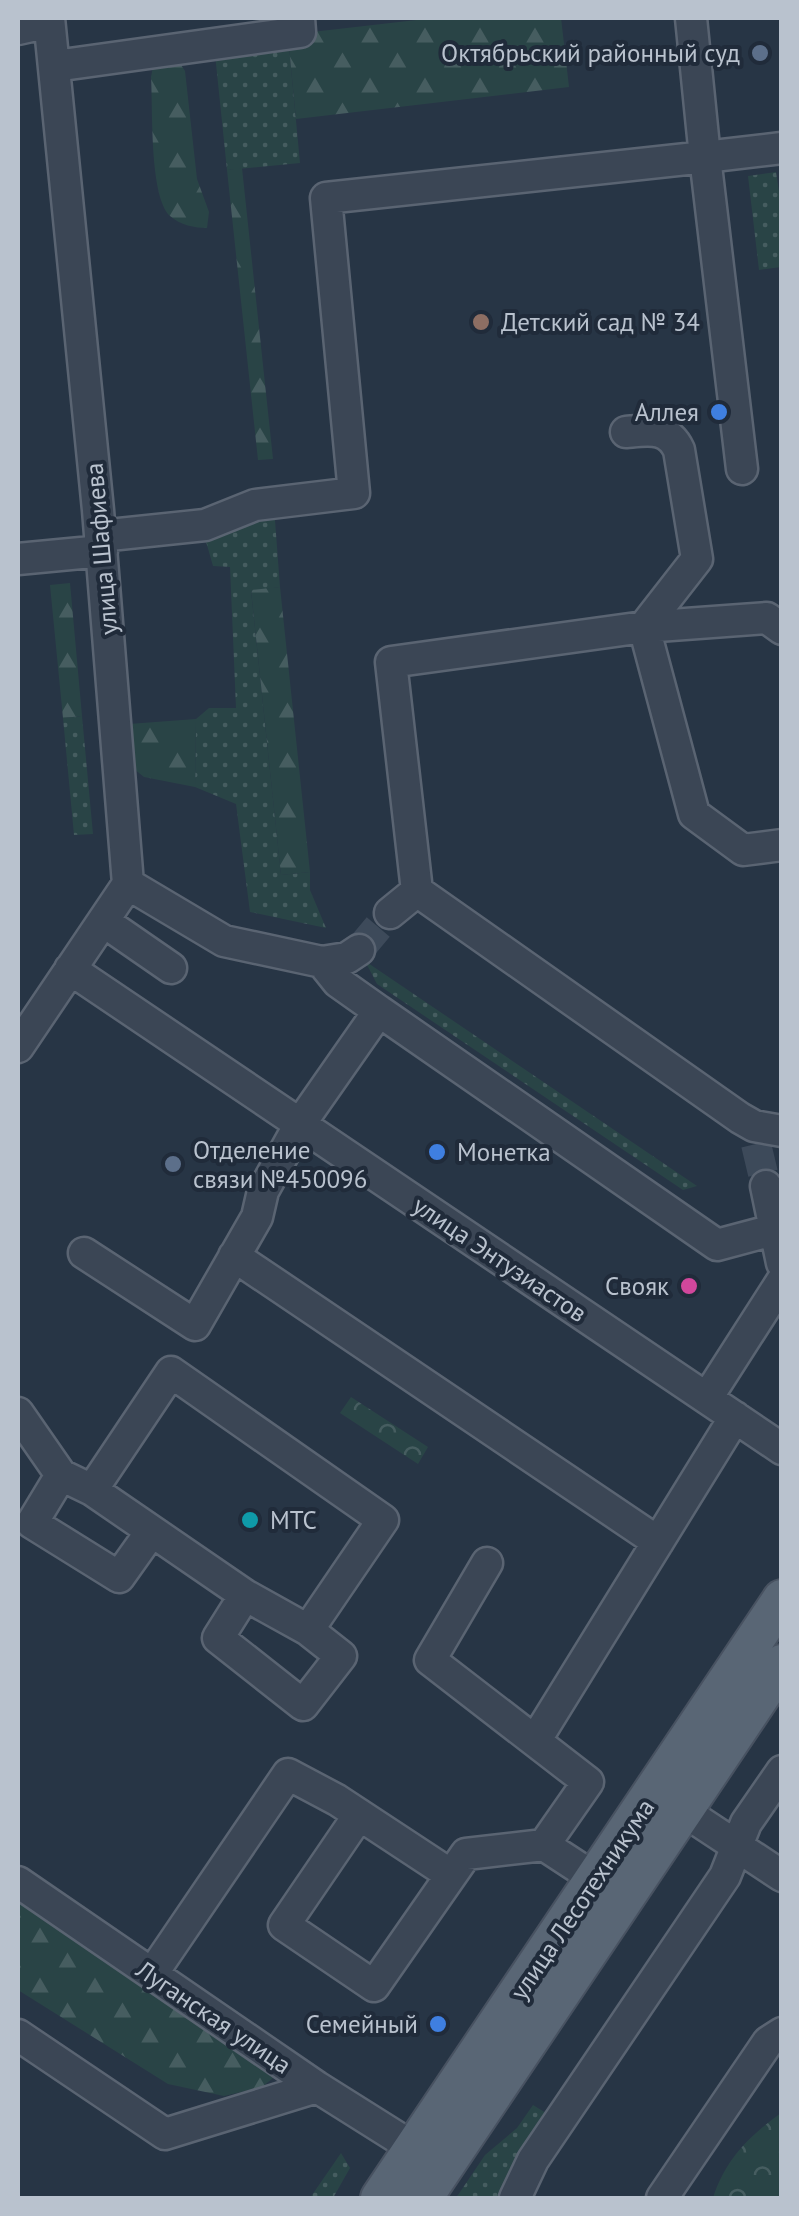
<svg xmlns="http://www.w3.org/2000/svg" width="799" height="2216" font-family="'PT Sans',sans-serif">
<defs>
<pattern id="grass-dots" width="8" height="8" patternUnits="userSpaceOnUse" patternTransform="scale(2.5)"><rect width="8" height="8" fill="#294446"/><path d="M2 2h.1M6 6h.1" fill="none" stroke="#465d60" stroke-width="1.8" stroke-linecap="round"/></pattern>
<pattern id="forest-firs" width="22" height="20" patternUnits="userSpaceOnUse" patternTransform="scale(2.5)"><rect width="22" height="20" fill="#294446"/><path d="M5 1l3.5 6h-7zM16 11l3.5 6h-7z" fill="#465d60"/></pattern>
<pattern id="park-crowns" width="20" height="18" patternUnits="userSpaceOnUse" patternTransform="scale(2.5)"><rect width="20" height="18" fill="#294446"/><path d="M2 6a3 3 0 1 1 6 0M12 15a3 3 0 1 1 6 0" fill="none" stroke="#465d60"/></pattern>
</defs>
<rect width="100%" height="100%" fill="#273545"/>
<path fill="url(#grass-dots)" d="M 289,47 L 300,163 L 227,170 L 215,54 Z
M 776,172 L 782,211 L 781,267 L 759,270 L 748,176 Z
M 274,507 L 280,587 L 251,591 L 281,875 L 310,872 L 310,890 L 326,928 L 250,912 L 236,804 L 195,787 L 196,719 L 209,708 L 236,708 L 230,567 L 213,566 L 203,531 Z
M 82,716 L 93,834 L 74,835 L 63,718 Z
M 365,961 L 697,1186 L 683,1190 L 377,984 Z
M 533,2105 L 546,2113 L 531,2133 L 532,2141 L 499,2198 L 456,2198 L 485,2155 L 517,2128 Z
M 341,2153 L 350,2168 L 333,2198 L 310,2198 Z"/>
<path fill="url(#forest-firs)" d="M 434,18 L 561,18 L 569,87 L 296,119 L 289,47 L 313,44 L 312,32 Z
M 179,62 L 185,71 L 197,179 L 209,212 L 207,228 C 195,228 180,225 170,216 C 149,196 153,108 151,77 L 153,67 Z
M 242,168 L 273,459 L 258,460 L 227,170 Z
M 70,583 L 82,716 L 63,718 L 50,585 Z
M 280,587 L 310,872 L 281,875 L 251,590 Z
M 196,719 L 195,787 L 144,777 L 134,769 L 129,724 Z
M 18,1899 L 278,2074 L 262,2087 L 224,2096 L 168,2084 L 18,1990 Z"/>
<path fill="url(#park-crowns)" d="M 351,1397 L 428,1447 L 418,1464 L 340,1413 Z
M 781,2113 L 781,2198 L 713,2198 C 725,2160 749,2136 781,2113 Z"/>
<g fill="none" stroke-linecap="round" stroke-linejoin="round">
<path stroke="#3d4a5a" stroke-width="30" stroke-dasharray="30 15" stroke-linecap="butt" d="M 359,950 L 390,913
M 756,1144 L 766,1186"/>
<g stroke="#5a6472" stroke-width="35">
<path id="minor" d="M 18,29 L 49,22
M 55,66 L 300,32 L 299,18
M 626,432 C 649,430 668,426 679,450 L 697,559 L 644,627 L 694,814 L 743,850 L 782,845
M 742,469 L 705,157 L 782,148
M 100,536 L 205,525 L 255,505 L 354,493 L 326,198 L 705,157 L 691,18
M 18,559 L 102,551
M 782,629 L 767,618 L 644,627 L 391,662 L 417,891 L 740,1118 L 754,1126 L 782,1131
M 128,884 L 224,941 L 322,962 L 347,958 L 359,950
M 390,913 L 417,891
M 103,921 L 171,968
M 70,969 L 782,1449
M 379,1011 L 717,1245 L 773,1230
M 18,1047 L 128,884 L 98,510 L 49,18
M 766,1186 L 782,1263
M 84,1253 L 195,1325 L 257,1217 L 263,1191 L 300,1124 L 379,1011 L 338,982 L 322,962
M 234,1256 L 658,1542
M 707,1398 L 782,1281
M 18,1413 L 61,1475 L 92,1490 L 245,1595 L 308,1630 L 341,1656 L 303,1705 L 218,1638 L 245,1595
M 61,1475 L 32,1523 L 119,1577 L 151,1532
M 92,1490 L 171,1372 L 383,1520 L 308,1630
M 487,1563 L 430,1660 L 588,1782 L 544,1845
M 535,1741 L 735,1417
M 682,1810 L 782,1876
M 359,1815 L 284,1925 L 374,1986 L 466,1854 L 544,1845 L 596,1879
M 18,1882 L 317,2087 L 414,2148
M 152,1974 L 288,1774 L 337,1800 L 451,1875
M 18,2035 L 165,2134 L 317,2087
M 515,2198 L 533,2160 L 725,1876 L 746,1823 L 782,1771
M 662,2198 L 768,2042 L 782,2033"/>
</g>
<g stroke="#485261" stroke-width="42">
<path id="major" d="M 380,2198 L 782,1599
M 423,2198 L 782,1664"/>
</g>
<use href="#minor" stroke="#3b4655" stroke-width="30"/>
<use href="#major" stroke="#596675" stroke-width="38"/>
</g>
<g fill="#5c6f8a" stroke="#202b3a" stroke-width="4">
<circle cx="760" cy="53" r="10"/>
<circle cx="173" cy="1164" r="10"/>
</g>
<circle fill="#8d6e63" stroke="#202b3a" stroke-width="4" cx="481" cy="322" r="10"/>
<g fill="#3f7fe0" stroke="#202b3a" stroke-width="4">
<circle cx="719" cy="412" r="10"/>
<circle cx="437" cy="1152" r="10"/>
<circle cx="438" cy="2024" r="10"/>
</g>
<circle fill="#d1479c" stroke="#202b3a" stroke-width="4" cx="689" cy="1286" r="10"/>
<circle fill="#0f9aa8" stroke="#202b3a" stroke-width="4" cx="250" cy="1520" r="10"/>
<g text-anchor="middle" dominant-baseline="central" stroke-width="8" stroke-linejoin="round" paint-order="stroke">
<g font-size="25" fill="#b9c2ce" stroke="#202b3a" text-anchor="end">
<text x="740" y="53">Октябрьский районный суд</text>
<text x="501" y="322" text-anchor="start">Детский сад № 34</text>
<text x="699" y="412">Аллея</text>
<text x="193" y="1150" text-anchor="start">Отделение<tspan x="193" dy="29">связи №450096</tspan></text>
<text x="457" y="1152" text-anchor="start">Монетка</text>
<text x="669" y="1286">Свояк</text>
<text x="270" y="1520" text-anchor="start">МТС</text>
<text x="418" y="2024">Семейный</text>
</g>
<g font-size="25" fill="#b9c2ce" stroke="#202b3a">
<text transform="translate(101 549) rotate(-95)">улица Шафиева</text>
<text transform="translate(500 1259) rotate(34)">улица Энтузиастов</text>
<text transform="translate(582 1899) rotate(-56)">улица Лесотехникума</text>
<text transform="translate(214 2017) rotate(34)">Луганская улица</text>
</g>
</g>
<rect width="799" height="2216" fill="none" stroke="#b9c2ce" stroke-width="40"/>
</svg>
